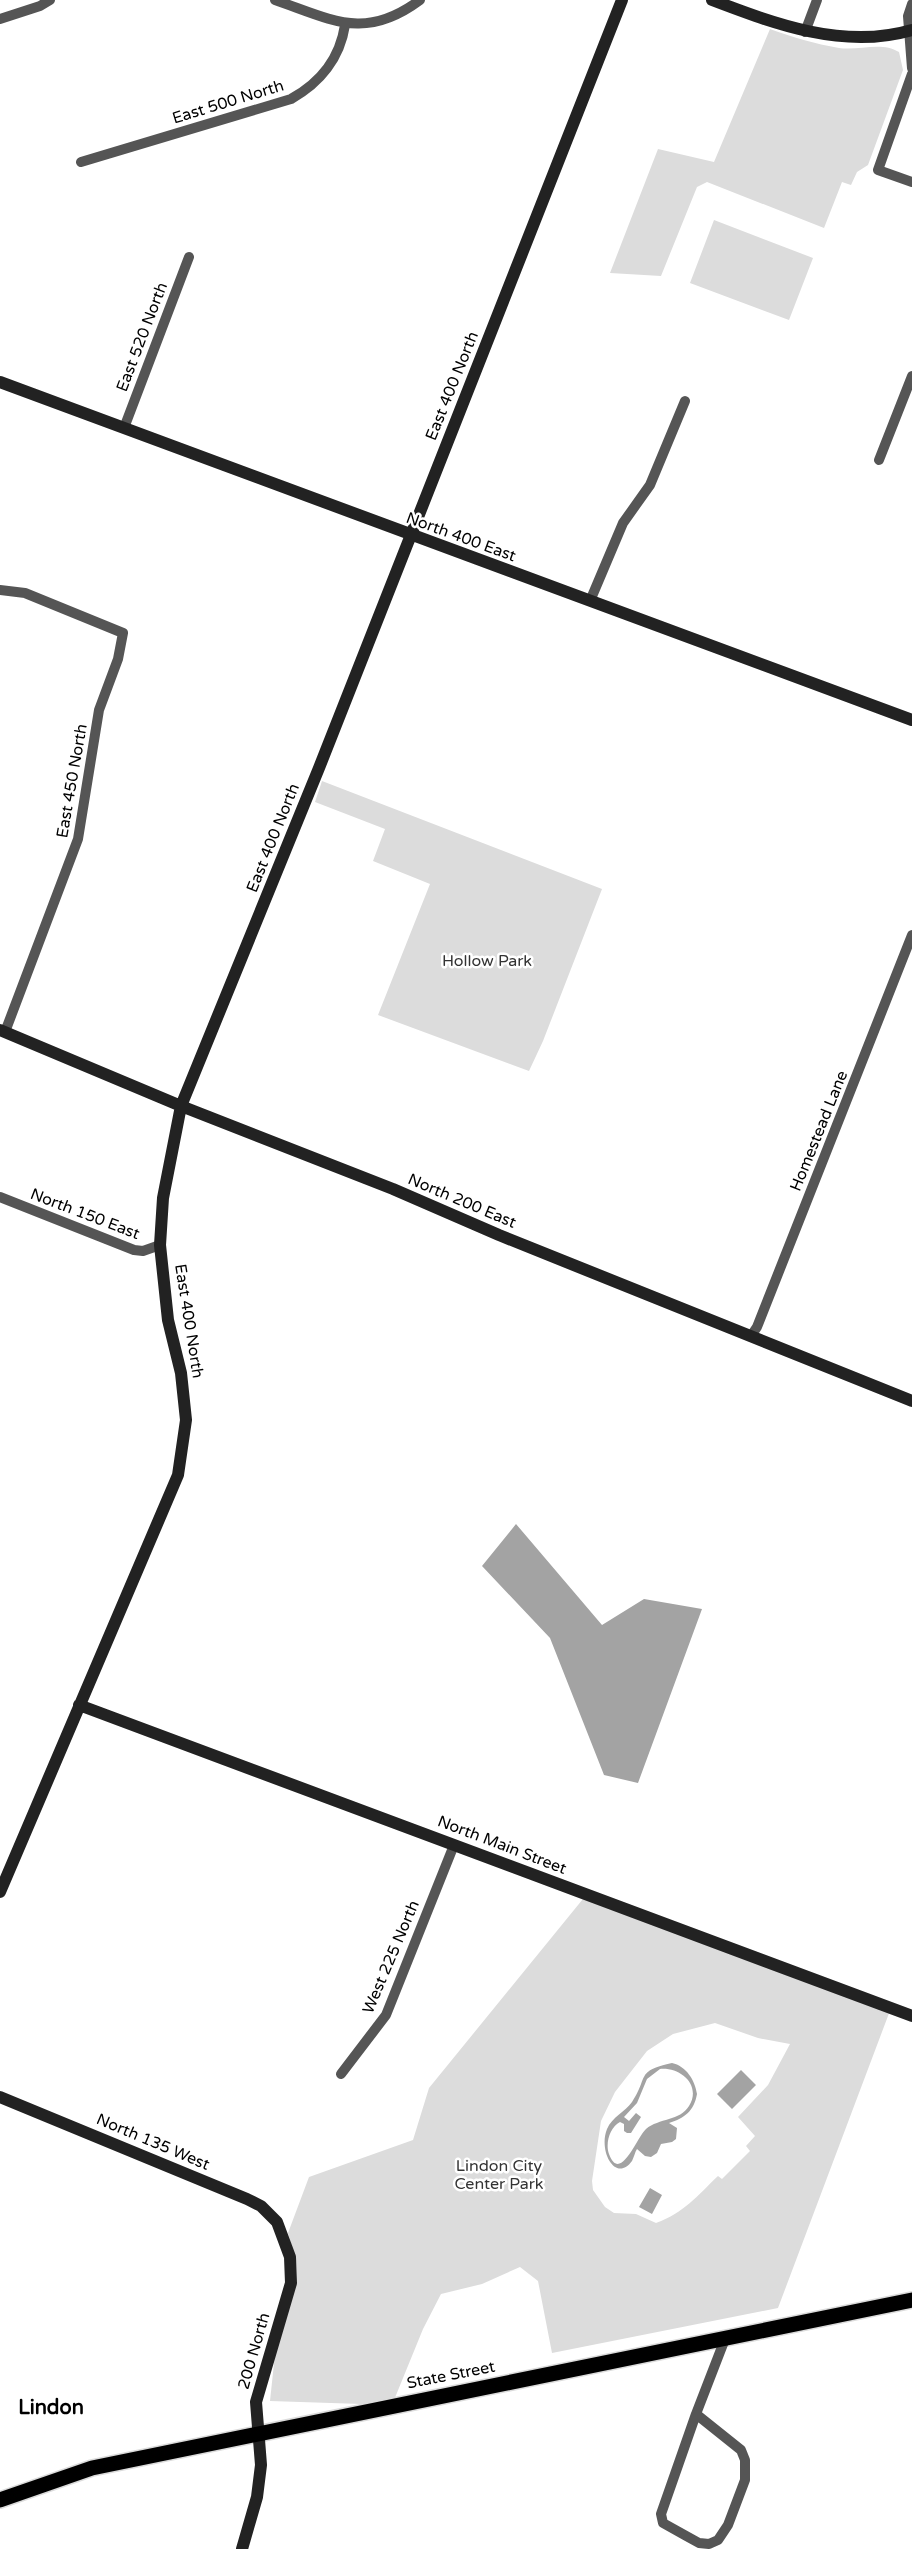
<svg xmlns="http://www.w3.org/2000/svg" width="912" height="2549" font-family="'Varela Round',sans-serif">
<rect width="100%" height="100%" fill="#fff"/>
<path fill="#dcdcdc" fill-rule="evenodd" d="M 770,29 C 792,37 815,44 839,48 C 859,51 881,41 899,52 L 903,70 L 868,165 L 857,172 L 851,185 L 842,182 L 824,228 L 707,182 L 697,187 L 661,276 L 610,273 L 658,149 L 714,162 Z
M 714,220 L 813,258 L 789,320 L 690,283 Z
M 322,781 L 602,889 L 543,1041 L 529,1071 L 378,1015 L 430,884 L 373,861 L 385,829 L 315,802 Z
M 587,1894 L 891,2008 L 778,2308 L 552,2353 L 538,2281 L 520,2267 L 482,2284 L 441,2294 L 423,2329 L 392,2405 L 270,2401 L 275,2354 L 297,2282 L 296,2260 L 288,2233 L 309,2177 L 413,2140 L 429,2088 ZM 715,2023 L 758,2038 L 790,2044 L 768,2085 L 738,2117 L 755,2136 L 746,2146 L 750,2151 L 722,2179 L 718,2176 C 696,2197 685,2212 656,2223 L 636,2214 L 614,2213 L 605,2207 L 593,2190 L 592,2181 L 601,2121 L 615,2092 L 647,2051 L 673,2034 Z"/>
<path fill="#a3a3a3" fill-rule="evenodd" d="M 516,1524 L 602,1625 L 644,1599 L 702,1609 L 638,1783 L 604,1775 L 550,1638 L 482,1566 Z
M 672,2063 C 686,2066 695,2080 697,2094 C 694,2111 685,2118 669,2123 L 677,2128 L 676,2139 L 672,2142 L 661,2144 L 657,2153 L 651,2157 L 645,2156 L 637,2149 C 635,2152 634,2157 632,2161 C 616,2183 598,2152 607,2129 C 612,2117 625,2112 632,2102 C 649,2077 635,2071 672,2063 ZM 660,2069 C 680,2067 702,2085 689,2106 C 680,2121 659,2118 646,2129 C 637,2137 620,2184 609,2154 C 605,2143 610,2127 620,2122 L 624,2124 L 624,2131 L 627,2133 L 631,2133 L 641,2117 L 636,2113 L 629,2121 L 624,2117 L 637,2103 L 647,2079 Z
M 741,2070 L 756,2085 L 732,2109 L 717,2094 Z
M 650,2188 L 662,2195 L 652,2214 L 639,2207 Z"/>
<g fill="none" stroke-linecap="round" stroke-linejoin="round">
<g stroke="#dbdbdb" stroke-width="18">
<path id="primary" d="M 0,2500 L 92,2468 L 912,2300"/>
</g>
<path stroke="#555" stroke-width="10" d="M 275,0 C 333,20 365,41 420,0
M 912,4 L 908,16 L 912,68
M 0,19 L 40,6 L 50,0
M 805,32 L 817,0
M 912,74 L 878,170 L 912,182
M 81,162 L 291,99 C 320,83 340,58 345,25
M 124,428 L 189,257
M 879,460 L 912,376
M 0,590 L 25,593 L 123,633 L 118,659 L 99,710 L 78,839 L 5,1032
M 590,601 L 623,523 L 650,485 L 685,401
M 0,1197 L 134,1250 L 143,1251 L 160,1245
M 751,1336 L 757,1327 L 912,935
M 341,2074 L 386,2015 L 454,1845
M 696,2414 L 741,2450 L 745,2460 L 745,2480 L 728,2525 L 718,2540 L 709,2544 L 699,2543 L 663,2523 L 661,2514 Z
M 696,2414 L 725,2339"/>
<path stroke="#222" stroke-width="12" d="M 712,0 C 775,24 844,50 912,30
M 0,382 L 912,720
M 0,1030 L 181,1106 L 393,1189 L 499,1235 L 912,1401
M 79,1705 L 912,2016
M 0,1892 L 178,1475 L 186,1420 L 181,1373 L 168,1320 L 160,1245 L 163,1198 L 181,1106 L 319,768 L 622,0
M 0,2097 L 247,2199 L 261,2206 L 277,2222 L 290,2257 L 291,2283 L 256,2402 L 261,2465 L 257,2497 L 242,2549"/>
<use href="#primary" stroke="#000" stroke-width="15"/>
</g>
<g text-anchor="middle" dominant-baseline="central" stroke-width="5" stroke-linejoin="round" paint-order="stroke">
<g font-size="16" fill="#000" stroke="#fff">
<text transform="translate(228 102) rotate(-17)">East 500 North</text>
<text transform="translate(142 337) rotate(-69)">East 520 North</text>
<text transform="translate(452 386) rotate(-68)">East 400 North</text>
<text transform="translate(461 537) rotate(20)">North 400 East</text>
<text transform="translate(72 781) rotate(-80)">East 450 North</text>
<text transform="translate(273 838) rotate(-68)">East 400 North</text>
<text transform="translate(819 1131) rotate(-68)">Homestead Lane</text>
<text transform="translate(462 1201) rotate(23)">North 200 East</text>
<text transform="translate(85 1214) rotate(21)">North 150 East</text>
<text transform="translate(189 1321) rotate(81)">East 400 North</text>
<text transform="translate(502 1845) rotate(21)">North Main Street</text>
<text transform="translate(391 1957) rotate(-67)">West 225 North</text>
<text transform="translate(153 2142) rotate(23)">North 135 West</text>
<text transform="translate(254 2351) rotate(-74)">200 North</text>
<text transform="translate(451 2375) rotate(-11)">State Street</text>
</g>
<g font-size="16" fill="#333" stroke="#fff">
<text x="487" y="961">Hollow Park</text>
<text x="499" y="2166">Lindon City<tspan x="499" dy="18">Center Park</tspan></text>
</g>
<g font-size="20" font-weight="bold" fill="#000" stroke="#fff">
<text x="51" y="2408">Lindon</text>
</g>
</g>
</svg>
